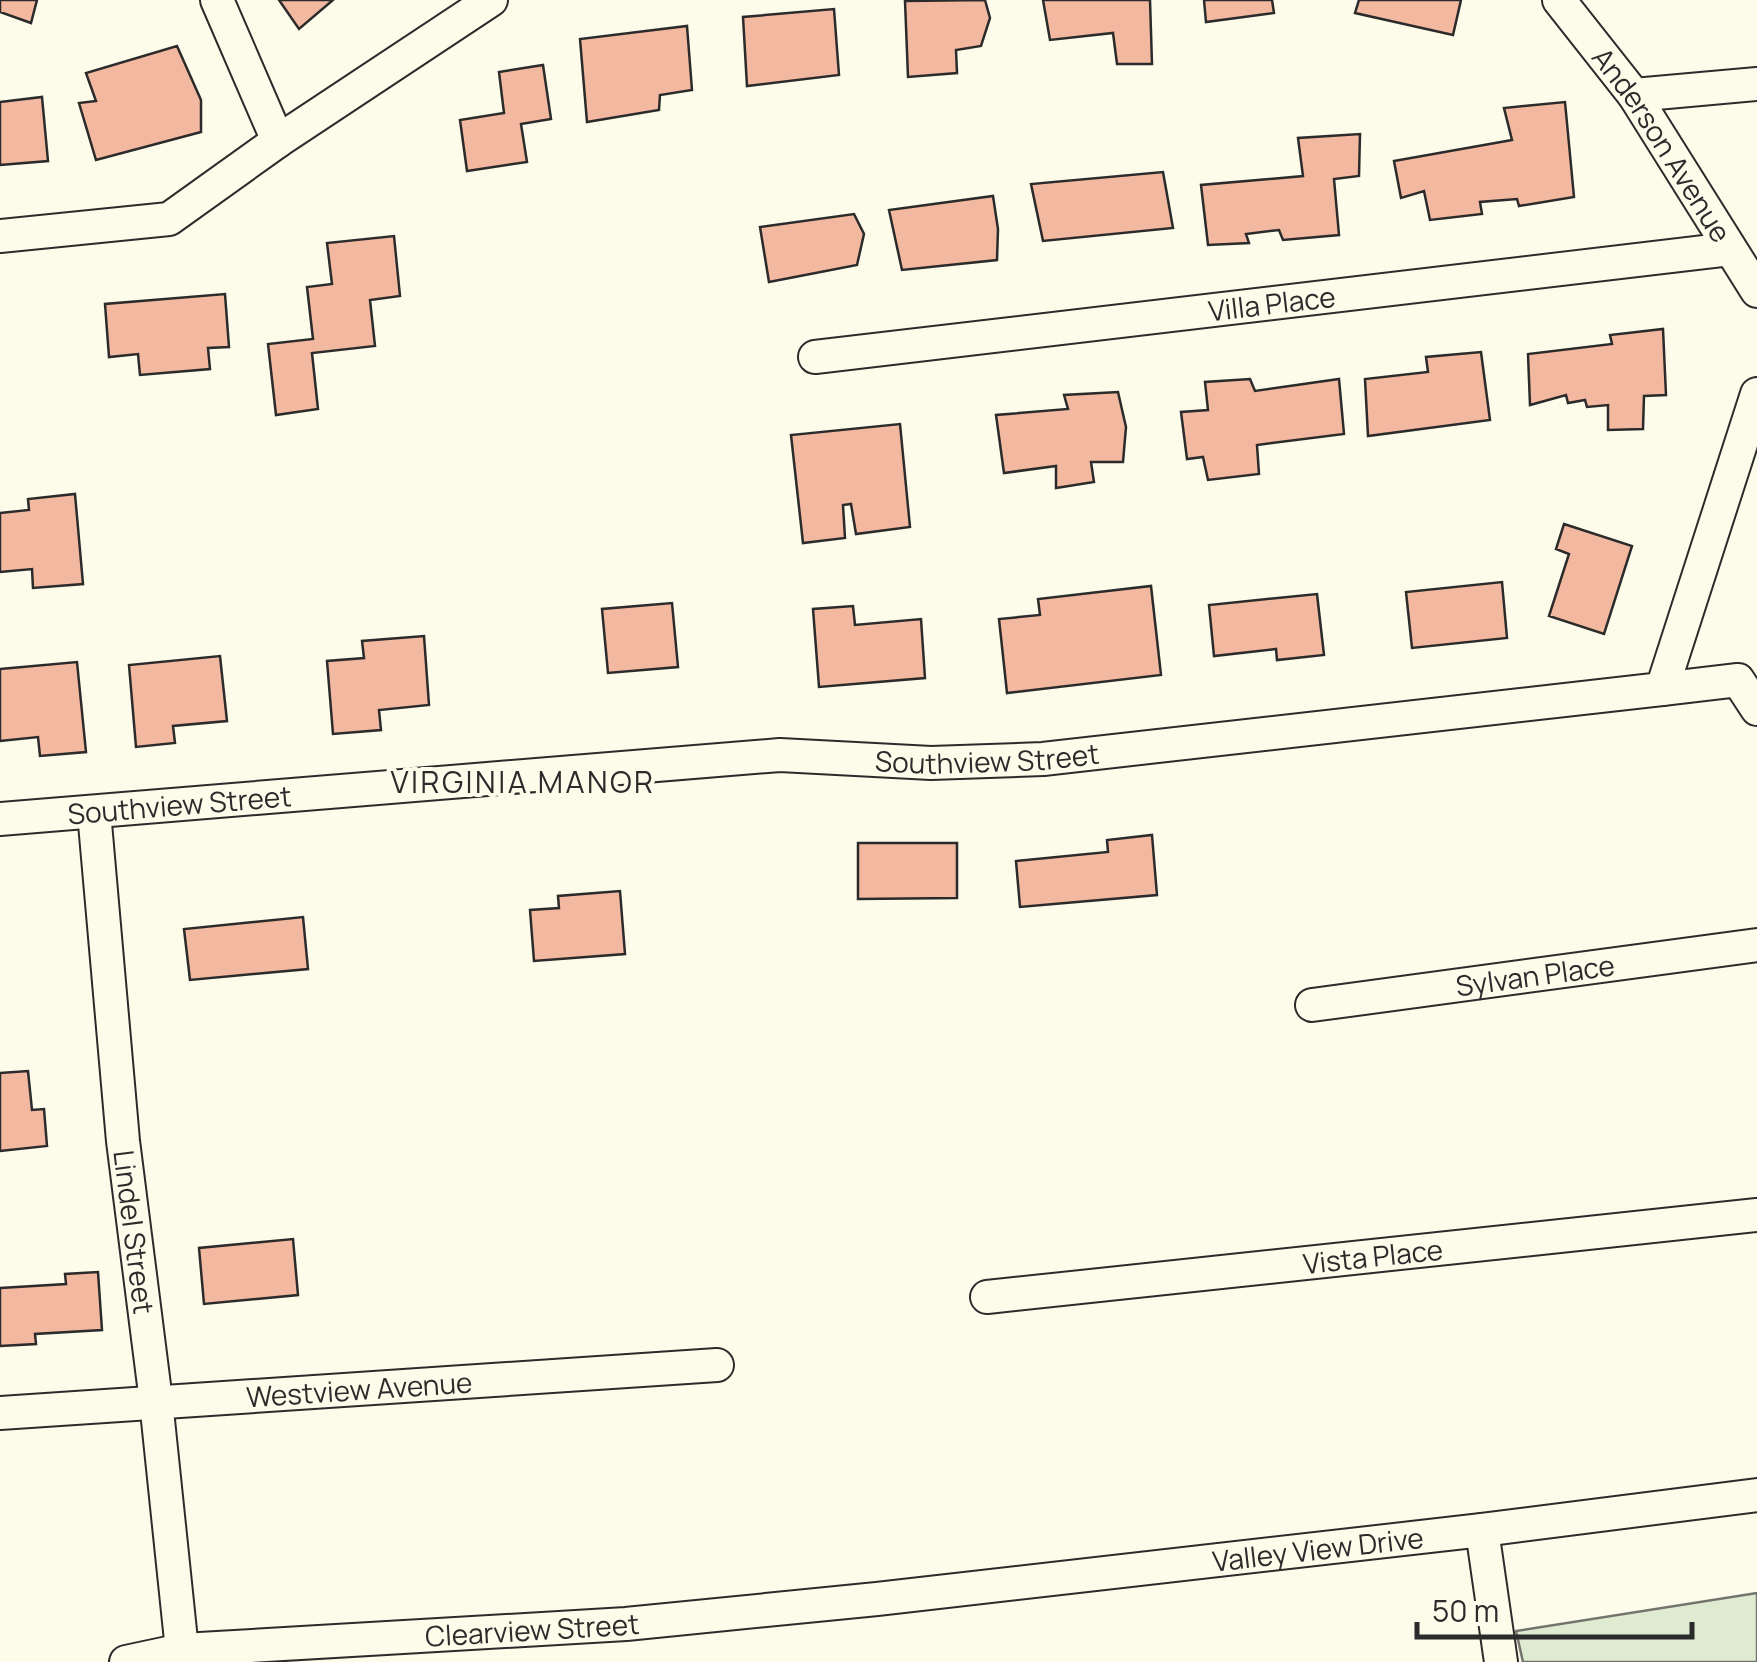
<svg xmlns="http://www.w3.org/2000/svg" width="1757" height="1662" font-family="Manrope,sans-serif">
<rect width="100%" height="100%" fill="#fdfbea"/>
<path fill="#deebd1" stroke="#74746e" stroke-width="2.5" d="M 1757,1593 L 1757,1662 L 1523,1662 L 1516,1631 Z"/>
<path fill="#f2b8a0" stroke="#2b2b2b" stroke-width="2.5" d="M 0,0 L 37,0 L 31,23 L 0,12 Z
M 279,0 L 333,0 L 299,29 Z
M 985,0 L 990,18 L 981,46 L 956,50 L 957,73 L 908,77 L 905,1 Z
M 1043,0 L 1150,0 L 1152,64 L 1117,64 L 1113,33 L 1050,40 Z
M 1204,0 L 1272,0 L 1274,13 L 1206,22 Z
M 1359,0 L 1461,0 L 1453,35 L 1355,13 Z
M 834,9 L 839,75 L 747,86 L 743,17 Z
M 687,26 L 692,90 L 660,95 L 659,110 L 587,122 L 580,39 Z
M 177,46 L 201,100 L 201,132 L 96,160 L 79,103 L 96,101 L 86,73 Z
M 543,65 L 551,119 L 521,124 L 527,162 L 467,171 L 460,120 L 504,113 L 499,72 Z
M 42,97 L 48,161 L 0,165 L 0,102 Z
M 1565,102 L 1574,197 L 1519,206 L 1517,199 L 1480,202 L 1482,214 L 1430,220 L 1424,191 L 1401,198 L 1394,161 L 1512,140 L 1504,108 Z
M 1360,134 L 1359,176 L 1334,179 L 1339,235 L 1283,240 L 1279,230 L 1246,234 L 1249,243 L 1208,245 L 1201,185 L 1303,176 L 1298,138 Z
M 1163,172 L 1173,228 L 1043,241 L 1031,184 Z
M 993,196 L 998,229 L 997,260 L 902,270 L 889,210 Z
M 854,214 L 864,234 L 857,265 L 769,282 L 760,227 Z
M 394,236 L 400,296 L 370,300 L 375,346 L 312,353 L 318,409 L 276,415 L 268,344 L 313,339 L 307,287 L 332,284 L 327,243 Z
M 225,294 L 229,347 L 208,348 L 210,369 L 140,375 L 138,354 L 109,357 L 105,304 Z
M 1663,329 L 1666,395 L 1644,396 L 1643,429 L 1608,430 L 1608,405 L 1587,407 L 1585,400 L 1568,403 L 1566,395 L 1530,405 L 1528,354 L 1612,344 L 1610,335 Z
M 1481,352 L 1490,420 L 1368,436 L 1365,379 L 1428,372 L 1426,357 Z
M 1250,379 L 1255,391 L 1339,379 L 1344,434 L 1257,445 L 1259,474 L 1208,480 L 1203,457 L 1187,459 L 1181,412 L 1208,410 L 1205,382 Z
M 1118,392 L 1126,427 L 1123,462 L 1091,462 L 1094,482 L 1056,488 L 1056,466 L 1004,473 L 996,415 L 1068,409 L 1064,395 Z
M 900,424 L 910,527 L 856,534 L 851,504 L 843,505 L 845,538 L 803,543 L 791,435 Z
M 75,494 L 83,584 L 33,588 L 32,569 L 0,572 L 0,513 L 29,510 L 28,499 Z
M 1564,524 L 1632,546 L 1604,634 L 1549,616 L 1569,554 L 1556,549 Z
M 1502,582 L 1507,638 L 1412,648 L 1406,592 Z
M 1151,586 L 1161,675 L 1007,693 L 999,619 L 1040,615 L 1038,599 Z
M 1317,594 L 1324,655 L 1277,660 L 1276,649 L 1214,656 L 1209,605 Z
M 672,603 L 678,667 L 608,673 L 602,609 Z
M 853,606 L 855,625 L 921,619 L 925,678 L 819,687 L 813,609 Z
M 424,636 L 429,705 L 379,710 L 381,730 L 333,734 L 327,661 L 364,658 L 362,641 Z
M 220,656 L 227,721 L 173,726 L 175,743 L 136,747 L 129,665 Z
M 77,662 L 86,752 L 40,756 L 38,737 L 0,741 L 0,669 Z
M 1152,835 L 1157,895 L 1020,907 L 1016,861 L 1108,852 L 1107,840 Z
M 858,843 L 957,843 L 957,898 L 858,899 Z
M 620,891 L 625,954 L 534,961 L 530,910 L 559,908 L 558,896 Z
M 303,917 L 308,969 L 190,980 L 184,929 Z
M 28,1071 L 32,1110 L 44,1109 L 47,1146 L 0,1151 L 0,1073 Z
M 293,1239 L 298,1295 L 204,1304 L 199,1248 Z
M 98,1272 L 102,1330 L 35,1334 L 36,1344 L 0,1346 L 0,1288 L 66,1284 L 65,1274 Z"/>
<g fill="none" stroke-linecap="round" stroke-linejoin="round">
<g stroke="#2b2b2b" stroke-width="36">
<g id="minor">
<path d="M 217,0 L 278,141"/>
<path id="s1" d="M 1559,0 L 1634,95 L 1757,291"/>
<path d="M 1634,95 L 1757,84"/>
<path d="M 0,236 L 169,219 L 278,141 L 491,0"/>
<path id="s2" d="M 815,357 L 1730,249"/>
<path d="M 1662,689 L 1738,680 L 1757,709"/>
<path id="s3" d="M 94,812 L 123,1141 L 156,1401 L 182,1650"/>
<path id="s4" d="M 0,819 L 780,755 L 931,763 L 1043,759 L 1662,689 L 1757,394"/>
<path id="s5" d="M 1312,1005 L 1757,945"/>
<path id="s6" d="M 987,1297 L 1757,1215"/>
<path id="s7" d="M 0,1413 L 717,1365"/>
<path d="M 1482,1530 L 1501,1662"/>
<path id="s8" d="M 126,1662 L 182,1650 L 626,1624 L 877,1599 L 1482,1530 L 1757,1495"/>
</g>
</g>
<use href="#minor" stroke="#fdfbea" stroke-width="32"/>
</g>
<g text-anchor="middle" dominant-baseline="central" stroke-width="8" stroke-linejoin="round" paint-order="stroke">
<g font-size="28" fill="#2b2b2b" stroke="#fdfbea">
<text stroke="none"><textPath href="#s1" startOffset="178">Anderson Avenue</textPath></text>
<text stroke="none"><textPath href="#s2" startOffset="460">Villa Place</textPath></text>
<text stroke="none"><textPath href="#s4" startOffset="990">Southview Street</textPath></text>
<text stroke="none"><textPath href="#s4" startOffset="180">Southview Street</textPath></text>
<text stroke="none"><textPath href="#s5" startOffset="225">Sylvan Place</textPath></text>
<text stroke="none"><textPath href="#s3" startOffset="422">Lindel Street</textPath></text>
<text stroke="none"><textPath href="#s6" startOffset="388">Vista Place</textPath></text>
<text stroke="none"><textPath href="#s7" startOffset="360">Westview Avenue</textPath></text>
<text stroke="none"><textPath href="#s8" startOffset="1198">Valley View Drive</textPath></text>
<text stroke="none"><textPath href="#s8" startOffset="408">Clearview Street</textPath></text>
</g>
<g font-size="30" letter-spacing="2.5" fill="#2b2b2b" stroke="#fdfbea">
<text x="523" y="781">VIRGINIA MANOR</text>
</g>
</g>
<path d="M1417 1622v15h275v-15" fill="none" stroke="#2b2b2b" stroke-width="5"/>
<text x="1432" y="1622" font-size="30" fill="#2b2b2b" stroke="#fdfbea" stroke-width="8" paint-order="stroke">50 m</text>
</svg>
